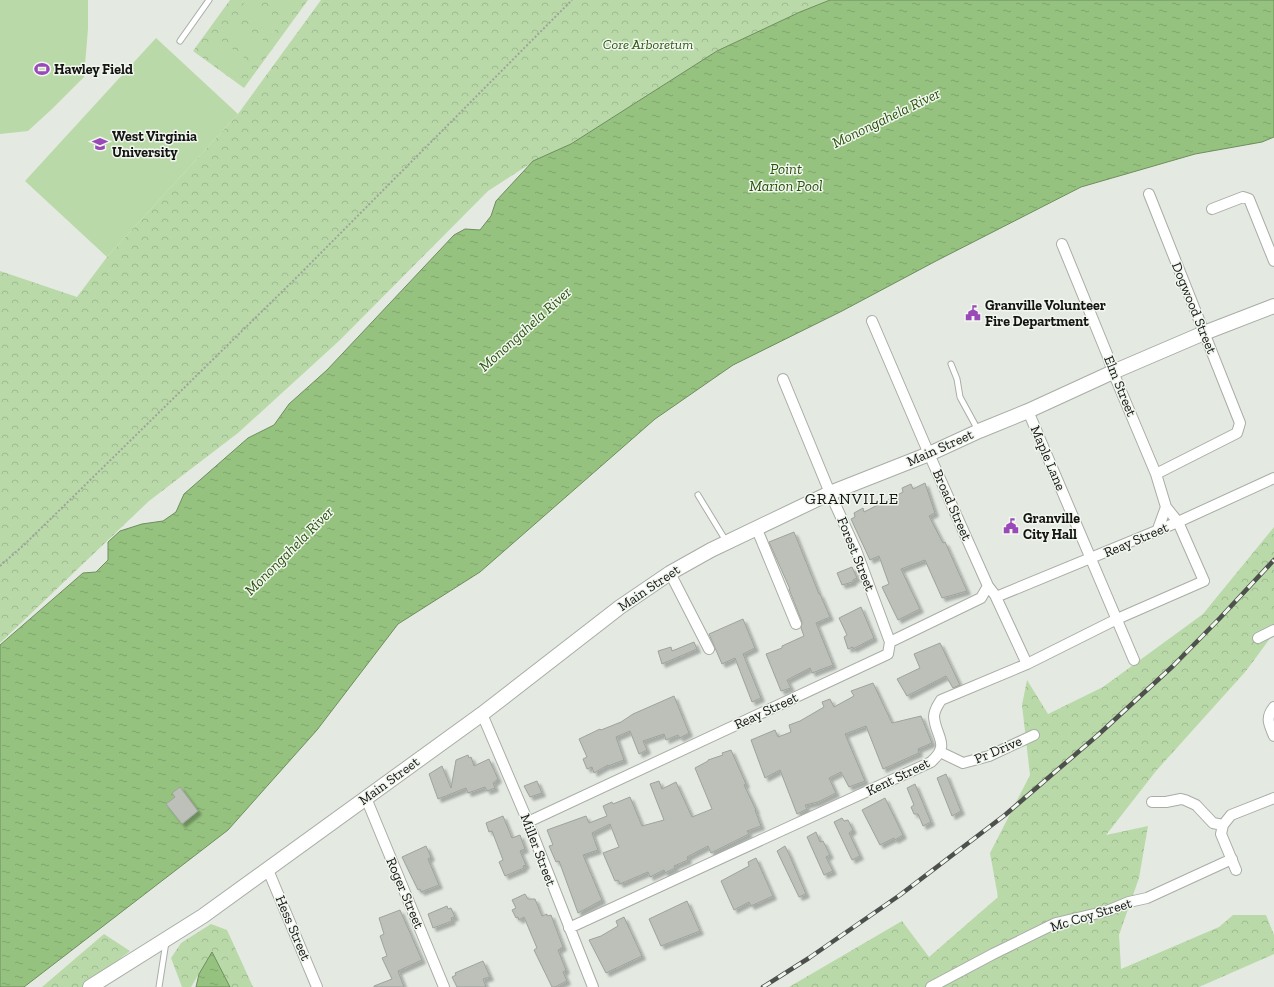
<svg xmlns="http://www.w3.org/2000/svg" width="1274" height="987" font-family="'Zilla Slab',serif">
<defs>
<pattern id="forest-crowns" width="20" height="18" patternUnits="userSpaceOnUse"><rect width="20" height="18" fill="#b9daa8"/><path d="M2 6a3 3 0 1 1 6 0M12 15a3 3 0 1 1 6 0" fill="none" stroke="#9eba90"/></pattern>
<pattern id="water-ripples" width="26" height="14" patternUnits="userSpaceOnUse"><rect width="26" height="14" fill="#95c27e"/><path d="M2 4q2-2 4 0t4 0M15 11q2-2 4 0t4 0" fill="none" stroke="#80a66c"/></pattern>
<filter id="shadow"><feDropShadow dx="3.5" dy="3.5" stdDeviation="1" flood-color="#0004"/></filter>
</defs>
<rect width="100%" height="100%" fill="#e4e9e2"/>
<path fill="url(#forest-crowns)" d="M 230,0 L 308,0 L 244,88 L 193,51 Z
M 321,0 L 830,0 L 800,12 L 717,51 L 571,144 L 533,162 L 488,191 L 340,340 L 238,433 L 149,501 L 0,643 L 0,271 L 77,297 L 107,257 L 238,114 Z
M 1274,527 L 1274,633 L 1246,671 L 1156,771 L 1106,835 L 1148,826 L 1139,878 L 1119,935 L 1121,969 L 1219,927 L 1233,915 L 1266,915 L 1274,935 L 1274,954 L 1199,987 L 789,987 L 902,921 L 929,957 L 998,897 L 990,853 L 1030,775 L 1022,705 L 1027,680 L 1048,714 L 1103,687 L 1203,614 Z
M 211,924 L 227,930 L 253,987 L 230,987 L 212,952 L 191,987 L 182,987 L 171,958 L 181,943 Z
M 104,934 L 130,951 L 83,987 L 42,987 Z"/>
<path fill="#b9daa8" d="M 0,0 L 88,0 L 88,29 L 84,77 L 52,109 L 28,131 L 0,134 Z
M 246,0 L 252,0 L 281,21 L 271,36 L 238,12 Z
M 264,0 L 295,0 L 296,1 L 286,15 Z
M 233,19 L 266,42 L 256,57 L 223,33 Z
M 156,38 L 238,114 L 107,257 L 25,181 Z
M 219,39 L 251,63 L 241,77 L 208,54 Z"/>
<path fill="url(#water-ripples)" stroke="#6e8e5e" d="M 830,0 L 1274,0 L 1274,137 L 1262,142 L 1195,154 L 1081,187 L 936,261 L 842,311 L 733,365 L 655,419 L 480,572 L 398,624 L 317,730 L 228,830 L 24,987 L 0,987 L 0,645 L 83,573 L 96,572 L 108,560 L 108,542 L 120,531 L 142,524 L 163,521 L 176,512 L 184,494 L 248,438 L 274,425 L 289,404 L 327,370 L 454,235 L 465,229 L 480,230 L 491,216 L 496,201 L 533,161 L 571,144 L 717,51 L 800,12 Z
M 212,952 L 230,987 L 196,987 L 199,974 Z"/>
<path fill="#bcc0b9" stroke="#9ea39c" filter="url(#shadow)" d="M 925,483 L 935,513 L 929,516 L 943,543 L 945,542 L 967,591 L 942,598 L 925,560 L 901,569 L 920,609 L 898,620 L 882,587 L 889,584 L 879,556 L 870,560 L 851,519 L 855,517 L 854,513 L 863,508 L 864,512 L 903,492 L 902,488 L 911,484 L 913,489 Z
M 794,532 L 819,594 L 820,594 L 830,617 L 816,623 L 833,665 L 812,673 L 810,668 L 787,680 L 791,688 L 781,691 L 766,654 L 782,648 L 782,646 L 804,636 L 801,628 L 802,622 L 789,589 L 790,589 L 769,542 Z
M 852,567 L 857,578 L 853,580 L 853,582 L 842,585 L 837,573 Z
M 861,607 L 874,638 L 853,649 L 853,647 L 848,649 L 844,637 L 847,635 L 839,618 Z
M 743,619 L 755,648 L 743,654 L 761,698 L 752,702 L 735,658 L 722,664 L 709,634 Z
M 694,642 L 697,649 L 662,664 L 658,651 L 671,647 L 672,651 Z
M 940,643 L 960,685 L 953,688 L 946,676 L 907,696 L 897,679 L 920,668 L 914,654 Z
M 873,683 L 892,723 L 921,716 L 932,743 L 918,749 L 919,753 L 883,769 L 866,726 L 845,734 L 865,781 L 849,787 L 841,772 L 829,778 L 836,793 L 818,802 L 805,805 L 807,809 L 797,814 L 780,770 L 765,778 L 751,740 L 775,730 L 778,737 L 791,732 L 789,725 L 800,721 L 824,707 L 822,702 L 830,699 L 834,707 L 854,696 L 851,691 Z
M 674,696 L 689,733 L 680,738 L 678,735 L 666,740 L 664,734 L 643,741 L 647,750 L 639,754 L 630,731 L 616,737 L 624,760 L 608,766 L 608,765 L 594,773 L 592,767 L 587,769 L 583,759 L 587,757 L 579,739 L 600,729 L 601,730 L 621,722 L 633,714 Z
M 731,750 L 746,784 L 744,785 L 756,810 L 755,810 L 761,826 L 747,831 L 749,834 L 711,853 L 708,846 L 687,857 L 688,860 L 674,866 L 675,868 L 665,873 L 664,870 L 650,877 L 648,872 L 620,884 L 618,880 L 615,881 L 603,853 L 619,847 L 610,824 L 592,833 L 598,850 L 583,855 L 602,900 L 578,913 L 559,861 L 556,862 L 549,846 L 553,845 L 547,830 L 586,816 L 589,823 L 607,816 L 603,806 L 612,802 L 613,804 L 630,797 L 642,826 L 664,820 L 650,784 L 659,781 L 662,789 L 676,782 L 692,817 L 712,809 L 695,768 L 708,761 L 708,760 L 723,755 L 722,753 Z
M 468,755 L 469,758 L 471,757 L 474,766 L 489,759 L 498,779 L 493,783 L 495,788 L 487,791 L 485,787 L 468,793 L 466,788 L 438,799 L 429,774 L 442,766 L 451,788 L 456,760 Z
M 946,774 L 961,811 L 952,816 L 937,778 Z
M 537,781 L 542,793 L 530,797 L 524,786 Z
M 915,784 L 931,822 L 923,826 L 918,814 L 914,814 L 911,807 L 914,805 L 907,788 Z
M 180,787 L 198,811 L 182,824 L 166,804 L 175,797 L 172,793 Z
M 885,798 L 903,835 L 895,840 L 894,838 L 880,845 L 862,810 Z
M 503,816 L 512,838 L 520,835 L 525,849 L 520,851 L 526,865 L 523,866 L 524,868 L 505,876 L 499,862 L 503,860 L 492,831 L 489,832 L 486,823 Z
M 842,818 L 844,821 L 848,820 L 853,830 L 849,833 L 860,856 L 852,860 L 834,822 Z
M 816,832 L 820,842 L 823,841 L 830,855 L 826,857 L 833,871 L 824,875 L 807,837 Z
M 426,846 L 431,857 L 428,859 L 439,885 L 421,892 L 420,889 L 418,890 L 402,857 Z
M 785,846 L 789,854 L 806,894 L 799,897 L 777,851 Z
M 756,858 L 773,896 L 751,906 L 749,902 L 734,910 L 721,881 L 749,866 L 748,862 Z
M 525,894 L 528,899 L 535,899 L 542,916 L 547,914 L 547,916 L 551,915 L 563,947 L 558,950 L 566,970 L 563,972 L 567,981 L 555,987 L 552,987 L 534,950 L 537,948 L 524,917 L 519,920 L 518,917 L 516,918 L 512,910 L 516,908 L 512,900 Z
M 687,901 L 700,931 L 661,946 L 649,919 Z
M 447,906 L 448,909 L 451,908 L 455,917 L 451,918 L 452,921 L 433,928 L 428,914 Z
M 400,910 L 422,960 L 398,971 L 404,987 L 374,987 L 374,986 L 392,979 L 382,958 L 387,956 L 380,936 L 384,934 L 379,918 Z
M 624,917 L 642,956 L 606,973 L 589,940 L 601,936 L 618,926 L 616,921 Z
M 483,961 L 490,977 L 483,979 L 486,987 L 457,987 L 452,977 L 456,975 L 455,973 Z"/>
<g fill="none" stroke-linecap="round" stroke-linejoin="round">
<g stroke="#a8ada6" stroke-width="7">
<path id="lane" d="M 180,41 L 209,0
M 951,364 L 957,379 L 960,397 L 978,430
M 698,495 L 726,541
M 159,987 L 166,942"/>
</g>
<g stroke="#a8ada6" stroke-width="12">
<path id="street" d="M 1149,194 L 1240,423 L 1237,433 L 1156,474
M 1212,209 L 1243,197 L 1249,199 L 1274,261
M 1062,244 L 1107,354 L 1113,372 L 1156,474 L 1166,507 L 1158,529
M 872,321 L 929,454 L 988,586 L 995,595 L 1027,664
M 783,379 L 830,493 L 856,550 L 890,642
M 1028,411 L 1134,660
M 756,527 L 796,624
M 670,573 L 709,649
M 996,597 L 1178,522 L 1274,478
M 1258,638 L 1274,630
M 1274,707 C 1265,718 1269,724 1274,736
M 482,714 L 528,822 L 593,987
M 940,752 L 963,763 L 989,756 L 1034,735
M 366,798 L 444,987
M 1152,802 L 1166,802 L 1181,799 L 1185,800 L 1196,805 L 1213,823 L 1223,825
M 528,822 L 888,654 L 890,642 L 981,598 L 988,586
M 268,870 L 317,987
M 1236,870 L 1221,834 L 1223,825 L 1231,815 L 1274,798
M 569,928 L 931,762 C 951,744 936,738 934,717 C 934,710 938,705 941,700 L 1027,664 L 1117,619 L 1204,581 L 1178,522 L 1166,507
M 931,987 L 993,954 L 1056,923 L 1107,911 L 1129,902 L 1147,898 L 1232,859"/>
</g>
<g stroke="#a8ada6" stroke-width="16">
<path id="secondary" d="M 90,987 L 203,916 L 482,714 L 620,607 L 670,573 L 711,550 L 830,493 L 929,454 L 979,431 L 1028,411 L 1113,372 L 1204,333 L 1274,306"/>
</g>
<path stroke="#9fa39d" stroke-width="2" stroke-dasharray="2 2" stroke-linecap="butt" d="M 0,566 L 25,544 L 298,276 L 572,0"/>
<use href="#lane" stroke="#fff" stroke-width="5"/>
<use href="#street" stroke="#fff" stroke-width="10"/>
<use href="#secondary" stroke="#fff" stroke-width="14"/>
<g stroke="#4e504d" stroke-width="4.5">
<path id="rail" d="M 763,987 L 809,958 L 900,895 L 1005,815 L 1098,735 L 1173,666 L 1220,618 L 1274,560"/>
</g>
<use href="#rail" stroke="#f1f6ef" stroke-width="3" stroke-dasharray="9" stroke-linecap="butt"/>
</g>
<defs>
<g id="stadium-bare" transform="scale(1.2)"><path d="M0-5a6.5 5 0 1 0 0 10a6.5 5 0 1 0 0-10ZM-3.5-1.8h7v3.6h-7Z" fill="#9949b8" stroke="#f1f6ef" stroke-width="2.5" paint-order="stroke"/></g>
<g id="university-bare" transform="scale(1.2)"><path d="M0-5L7-2L0 1L-7-2ZM-4 1L0 2.5L4 1V4Q0 6-4 4Z" fill="#9949b8" stroke="#f1f6ef" stroke-width="2.5" paint-order="stroke"/></g>
<g id="civic-bare" transform="scale(1.2)"><path d="M-.6-6.5H3V-4.5H.6V-3L4-1V1h2V6H-6V1h2V-1L-.6-3ZM-1.2 2.5V6h2.4V2.5Z" fill="#9949b8" stroke="#f1f6ef" stroke-width="2.5" paint-order="stroke"/></g>
</defs>
<g fill-rule="evenodd">
<use href="#stadium-bare" x="42" y="69"/>
<use href="#university-bare" x="100" y="144"/>
<use href="#civic-bare" x="973" y="313"/>
<use href="#civic-bare" x="1011" y="526"/>
</g>
<g text-anchor="middle" dominant-baseline="central" stroke-width="3" stroke-linejoin="round" paint-order="stroke">
<g font-size="14" font-style="italic" fill="#305914" stroke="#f1f6ef">
<text x="648" y="44">Core Arboretum</text>
</g>
<g font-size="14" font-weight="bold" fill="#141513" stroke="#f1f6ef" text-anchor="start">
<text x="54" y="69">Hawley Field</text>
<text x="112" y="136">West Virginia<tspan x="112" dy="16">University</tspan></text>
<text x="985" y="305">Granville Volunteer<tspan x="985" dy="16">Fire Department</tspan></text>
<text x="1023" y="518">Granville<tspan x="1023" dy="16">City Hall</tspan></text>
</g>
<g font-size="14" fill="#141513" stroke="#f1f6ef">
<text transform="translate(1194 308) rotate(68)">Dogwood Street</text>
<text transform="translate(1120 386) rotate(68)">Elm Street</text>
<text transform="translate(940 448) rotate(-24)">Main Street</text>
<text transform="translate(1048 458) rotate(67)">Maple Lane</text>
<text transform="translate(952 505) rotate(66)">Broad Street</text>
<text transform="translate(1136 540) rotate(-23)">Reay Street</text>
<text transform="translate(856 554) rotate(68)">Forest Street</text>
<text transform="translate(649 588) rotate(-34)">Main Street</text>
<text transform="translate(766 711) rotate(-25)">Reay Street</text>
<text transform="translate(998 750) rotate(-23)">Pr Drive</text>
<text transform="translate(898 777) rotate(-26)">Kent Street</text>
<text transform="translate(389 781) rotate(-36)">Main Street</text>
<text transform="translate(538 850) rotate(69)">Miller Street</text>
<text transform="translate(405 893) rotate(67)">Roger Street</text>
<text transform="translate(1091 915) rotate(-17)">Mc Coy Street</text>
<text transform="translate(293 928) rotate(67)">Hess Street</text>
</g>
<g font-size="15" font-style="italic" fill="#28510a" stroke="#f1f6ef">
<text transform="translate(886 118) rotate(-26)">Monongahela River</text>
<text x="786" y="169">Point<tspan x="786" dy="17">Marion Pool</tspan></text>
<text transform="translate(525 329) rotate(-42)">Monongahela River</text>
<text transform="translate(289 551) rotate(-45)">Monongahela River</text>
</g>
<g font-size="16" letter-spacing="1" fill="#141513" stroke="#f1f6ef">
<text x="852" y="498">GRANVILLE</text>
</g>
</g>
</svg>
